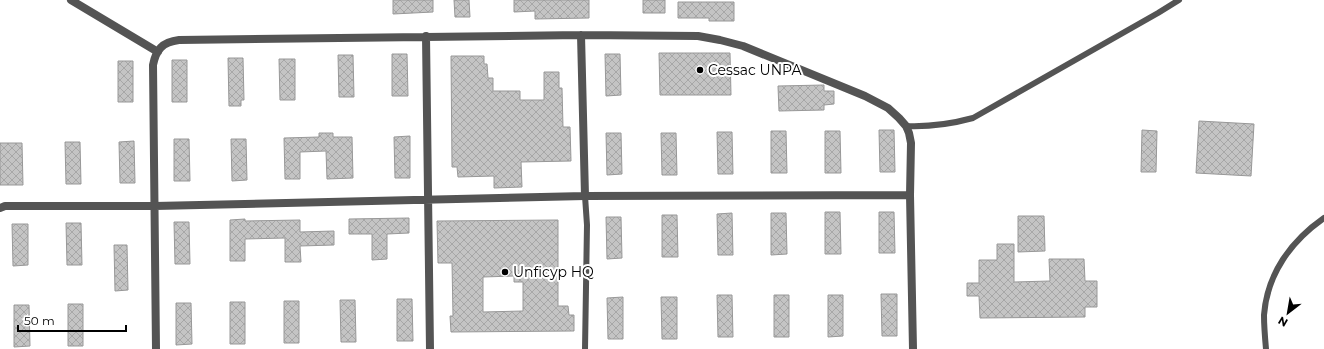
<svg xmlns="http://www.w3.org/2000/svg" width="1324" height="349" font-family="Montserrat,sans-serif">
<defs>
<pattern id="building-cross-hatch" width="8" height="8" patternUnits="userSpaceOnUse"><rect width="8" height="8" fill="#c4c4c4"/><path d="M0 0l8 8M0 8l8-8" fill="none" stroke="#a7a7a7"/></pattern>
</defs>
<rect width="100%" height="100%" fill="#fff"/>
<path fill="url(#building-cross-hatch)" stroke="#989898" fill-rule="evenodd" d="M 393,0 L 433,0 L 433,12 L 393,14 Z
M 454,0 L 469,0 L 470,17 L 455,17 Z
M 514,0 L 589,0 L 589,18 L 535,19 L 535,11 L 514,12 Z
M 643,0 L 665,0 L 665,13 L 643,13 Z
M 678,2 L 734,2 L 734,21 L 709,21 L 709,18 L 678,18 Z
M 659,53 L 730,53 L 731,95 L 660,95 Z
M 392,54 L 407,54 L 408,96 L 392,96 Z
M 605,54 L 620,54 L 621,95 L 606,96 Z
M 338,55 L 353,55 L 354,97 L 339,97 Z
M 451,56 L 484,56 L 484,64 L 487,64 L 488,78 L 493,78 L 493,91 L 520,91 L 520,100 L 544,100 L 544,72 L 559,72 L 559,88 L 562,88 L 563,127 L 570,127 L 571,161 L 521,162 L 522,187 L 494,188 L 494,176 L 458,177 L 457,167 L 452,167 Z
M 228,58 L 243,58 L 244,100 L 241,100 L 241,106 L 229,106 Z
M 279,59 L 295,59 L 295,100 L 280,100 Z
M 172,60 L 187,60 L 187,102 L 172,102 Z
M 118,61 L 133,61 L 133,102 L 118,102 Z
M 824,85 L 824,91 L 834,91 L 834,104 L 824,105 L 824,110 L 779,111 L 778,86 Z
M 1199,121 L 1254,124 L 1251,176 L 1196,173 Z
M 879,130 L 894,130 L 895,172 L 880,172 Z
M 1142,130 L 1157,131 L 1156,172 L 1141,172 Z
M 771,131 L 786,131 L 787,173 L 771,173 Z
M 825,131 L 840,131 L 841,173 L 825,173 Z
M 717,132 L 732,132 L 733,174 L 718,174 Z
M 319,133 L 333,133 L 333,137 L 352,137 L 353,178 L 327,179 L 326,151 L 300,152 L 300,179 L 285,179 L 284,138 L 319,137 Z
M 606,133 L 621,133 L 622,174 L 607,175 Z
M 661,133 L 676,133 L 677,175 L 662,175 Z
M 410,136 L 410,178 L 395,178 L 394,137 Z
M 174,139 L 189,139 L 190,181 L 174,181 Z
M 231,139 L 246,139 L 247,180 L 232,181 Z
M 134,141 L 135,183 L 120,183 L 119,142 Z
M 65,142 L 80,142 L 81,184 L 66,184 Z
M 0,143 L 22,143 L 23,185 L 0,185 Z
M 825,212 L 840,212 L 841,254 L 825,254 Z
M 879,212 L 894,212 L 895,253 L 879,253 Z
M 732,213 L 733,255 L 718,255 L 717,214 Z
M 771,213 L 786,213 L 787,254 L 771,255 Z
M 662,215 L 677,215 L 678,257 L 662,257 Z
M 1018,216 L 1044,216 L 1045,251 L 1018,252 Z
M 606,217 L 621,217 L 622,258 L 607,259 Z
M 409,218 L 409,233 L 387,234 L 387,259 L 372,260 L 372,234 L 349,234 L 349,219 Z
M 245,219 L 245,221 L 300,220 L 300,232 L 334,231 L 334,245 L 300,246 L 301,262 L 285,262 L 285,238 L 245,239 L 245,261 L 230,261 L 230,220 Z
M 558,220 L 558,306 L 568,306 L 569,315 L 574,315 L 574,331 L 451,332 L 450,316 L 453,316 L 452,263 L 438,263 L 437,221 ZM 514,276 L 514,282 L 523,282 L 523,311 L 483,312 L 483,277 Z
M 174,222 L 189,222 L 190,264 L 175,264 Z
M 66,223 L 81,223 L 82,265 L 67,265 Z
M 12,224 L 28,224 L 28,265 L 13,266 Z
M 997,244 L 1014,244 L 1014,282 L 1050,281 L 1049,259 L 1084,259 L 1085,281 L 1097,281 L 1097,307 L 1085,307 L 1085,317 L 980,318 L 979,296 L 967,296 L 967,283 L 979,283 L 979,260 L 997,260 Z
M 114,245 L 127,245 L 128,290 L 115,291 Z
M 881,294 L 897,294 L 897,336 L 882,336 Z
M 717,295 L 732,295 L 733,337 L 718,337 Z
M 774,295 L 789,295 L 789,337 L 774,337 Z
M 828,295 L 843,295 L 843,336 L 828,337 Z
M 623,297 L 623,339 L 608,339 L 607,298 Z
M 661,297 L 677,297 L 677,339 L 662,339 Z
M 397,299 L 412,299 L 413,341 L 397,341 Z
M 340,300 L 355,300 L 356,342 L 341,342 Z
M 284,301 L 299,301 L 299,343 L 284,343 Z
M 230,302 L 245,302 L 245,344 L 230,344 Z
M 176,303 L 191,303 L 192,344 L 176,345 Z
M 68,304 L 83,304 L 83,346 L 68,346 Z
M 14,305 L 29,305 L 30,346 L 14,347 Z"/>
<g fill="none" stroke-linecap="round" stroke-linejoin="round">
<path stroke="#545454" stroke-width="6" d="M 906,126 C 930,127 951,124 973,118 L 1158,13 L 1179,0
M 585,349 L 587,225 L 585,196
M 1266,349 C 1265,338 1264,326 1264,315 C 1267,274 1291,241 1324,218"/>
<path stroke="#545454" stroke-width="8" d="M 71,0 L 158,52
M 581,35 L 585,196
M 426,36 L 430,349
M 0,208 L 5,206 L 155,206 L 585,196 L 910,195
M 156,349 L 153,65 C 156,50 162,42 179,40 L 581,35 L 698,36 L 720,40 L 743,46 L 865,96 L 888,108 L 899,118 L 906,126 L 909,133 L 911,143 L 910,195 L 913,349"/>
</g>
<g fill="#000" stroke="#fff" stroke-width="1.5">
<circle cx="700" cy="70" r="4"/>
<circle cx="505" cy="272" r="4"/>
</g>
<g text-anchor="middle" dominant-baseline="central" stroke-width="4" stroke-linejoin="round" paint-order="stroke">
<g font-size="14" fill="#000" stroke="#fff" text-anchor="start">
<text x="708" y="70">Cessac UNPA</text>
<text x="513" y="272">Unficyp HQ</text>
</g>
</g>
<g transform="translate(1288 313) rotate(211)" stroke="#ffffff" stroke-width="3" paint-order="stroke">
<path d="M0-3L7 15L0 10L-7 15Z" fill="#000000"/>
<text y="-6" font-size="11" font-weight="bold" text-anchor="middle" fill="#000000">N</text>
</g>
<path d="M18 325v6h108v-6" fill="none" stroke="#000000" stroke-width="2"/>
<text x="24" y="325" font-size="12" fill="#000000" stroke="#ffffff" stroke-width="3" paint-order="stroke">50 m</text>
</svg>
